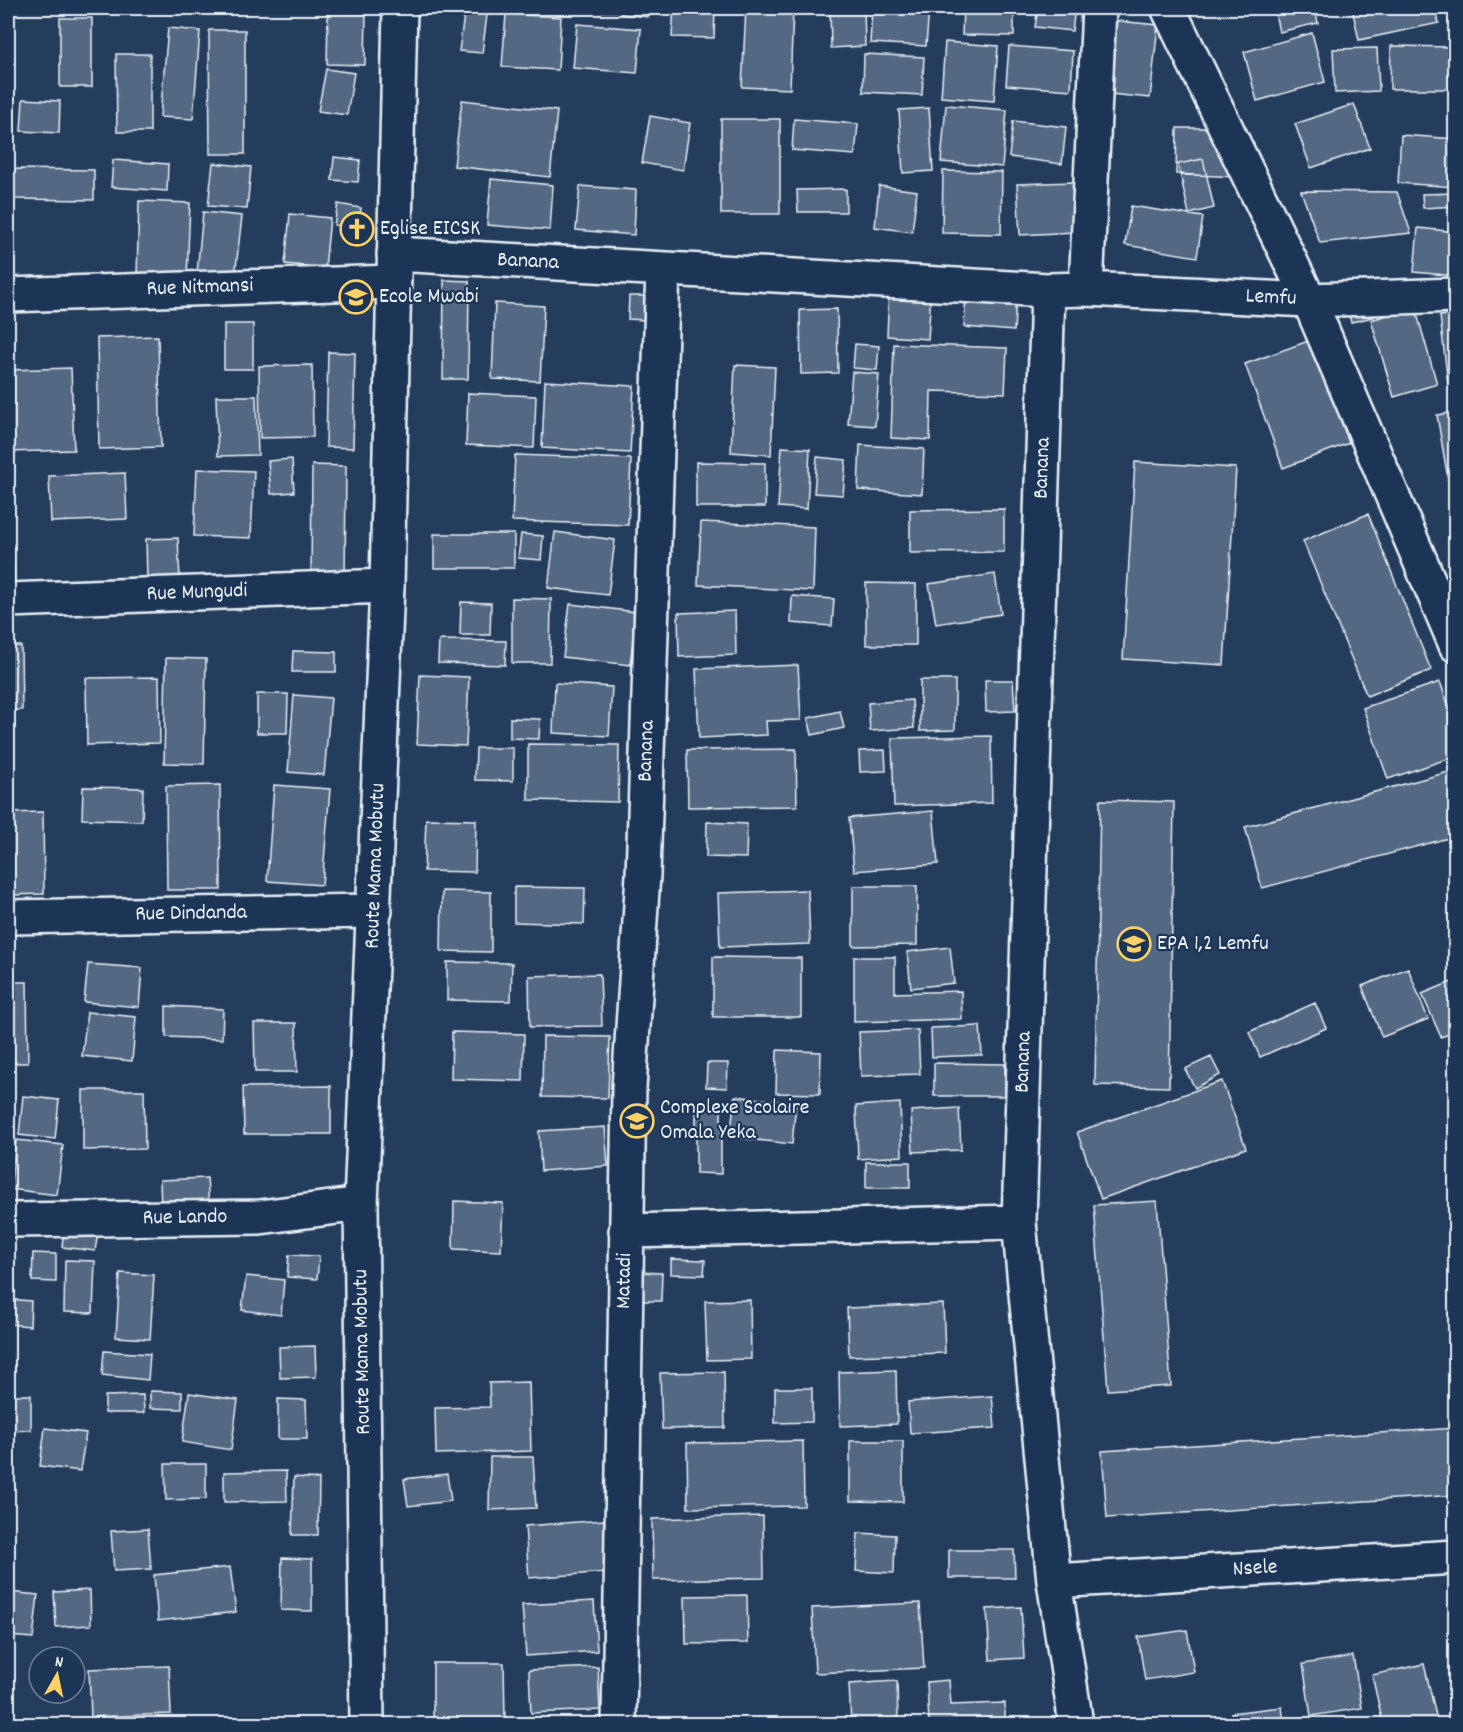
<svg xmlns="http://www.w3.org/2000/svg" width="1463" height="1732" font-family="Dekko,sans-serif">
<rect width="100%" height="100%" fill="#253d5d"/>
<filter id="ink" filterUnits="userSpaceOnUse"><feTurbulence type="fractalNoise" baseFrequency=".0167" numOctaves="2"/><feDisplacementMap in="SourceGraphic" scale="12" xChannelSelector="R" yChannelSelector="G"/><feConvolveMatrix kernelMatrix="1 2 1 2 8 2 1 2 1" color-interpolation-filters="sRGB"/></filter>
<g filter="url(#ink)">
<path fill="#536782" stroke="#e8f1f8" stroke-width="1.5" d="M 465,8 L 488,8 L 482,53 L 459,51 Z
M 571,8 L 616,8 L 616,11 L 571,12 Z
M 622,8 L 649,8 L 648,17 L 621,14 Z
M 674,8 L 715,8 L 714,38 L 672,37 Z
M 746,8 L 793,8 L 790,89 L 742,87 Z
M 830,8 L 864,8 L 865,46 L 831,48 Z
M 872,8 L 929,8 L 926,46 L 870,43 Z
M 963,8 L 1014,8 L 1014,36 L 962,35 Z
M 1038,8 L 1075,8 L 1072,31 L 1035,27 Z
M 1274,8 L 1315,8 L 1318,23 L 1279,32 Z
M 1352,8 L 1435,8 L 1439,23 L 1359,40 Z
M 328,12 L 366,13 L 365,65 L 327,64 Z
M 506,14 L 561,17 L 558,70 L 502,67 Z
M 60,18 L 92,18 L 92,87 L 60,87 Z
M 1107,20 L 1158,25 L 1150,98 L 1100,93 Z
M 8,23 L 10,23 L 9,129 L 8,129 Z
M 577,24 L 641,29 L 637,73 L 573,68 Z
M 168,28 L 200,31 L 193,119 L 160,117 Z
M 209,30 L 245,30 L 245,154 L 210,154 Z
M 1312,33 L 1325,82 L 1257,101 L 1244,52 Z
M 945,42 L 998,46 L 994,101 L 941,97 Z
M 1009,46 L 1073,51 L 1071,90 L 1006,85 Z
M 1391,46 L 1456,47 L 1456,89 L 1390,89 Z
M 1377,48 L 1379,91 L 1335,93 L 1333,49 Z
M 116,54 L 150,54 L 150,132 L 117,132 Z
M 864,54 L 924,57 L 922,95 L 863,92 Z
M 326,69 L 354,73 L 347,115 L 318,111 Z
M 23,99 L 60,101 L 59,133 L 21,131 Z
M 462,100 L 557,111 L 550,177 L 454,166 Z
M 1354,104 L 1370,148 L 1311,168 L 1295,124 Z
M 946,105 L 1007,110 L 1002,167 L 941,162 Z
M 929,108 L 933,171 L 903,173 L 899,110 Z
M 650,116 L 690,123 L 683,170 L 642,163 Z
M 721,119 L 780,119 L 780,214 L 721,214 Z
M 794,119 L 858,124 L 855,155 L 792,150 Z
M 1013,121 L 1066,127 L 1062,164 L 1009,157 Z
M 1177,128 L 1233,128 L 1237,177 L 1176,174 Z
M 1401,135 L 1456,139 L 1456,187 L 1398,183 Z
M 334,157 L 360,160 L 358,182 L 332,180 Z
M 1203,159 L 1214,208 L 1189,214 L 1178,164 Z
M 113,160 L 168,164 L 167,191 L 111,187 Z
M 213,163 L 251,167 L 247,209 L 208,206 Z
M 11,169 L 94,170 L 94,200 L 11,199 Z
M 943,171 L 1002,172 L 1001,234 L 942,233 Z
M 491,179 L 553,185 L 550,230 L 487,225 Z
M 1073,182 L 1075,232 L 1020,235 L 1017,184 Z
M 580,186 L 636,190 L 634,235 L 576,230 Z
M 879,186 L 917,191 L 912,232 L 875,227 Z
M 846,189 L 846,212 L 798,212 L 797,190 Z
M 1301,191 L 1397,192 L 1411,233 L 1320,243 Z
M 1456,193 L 1456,206 L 1423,208 L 1422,194 Z
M 139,201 L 190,203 L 187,277 L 137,275 Z
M 338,204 L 361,208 L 358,229 L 334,225 Z
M 1131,206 L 1203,217 L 1197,257 L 1125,245 Z
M 203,212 L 242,216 L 235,276 L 197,273 Z
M 290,214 L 330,218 L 325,268 L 285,264 Z
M 1418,228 L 1456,232 L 1456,276 L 1414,272 Z
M 444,280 L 469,281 L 468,379 L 443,379 Z
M 889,290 L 931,293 L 928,339 L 887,336 Z
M 1369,291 L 1374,317 L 1351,322 L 1343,295 Z
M 966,294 L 1016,298 L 1014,331 L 964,327 Z
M 629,296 L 645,296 L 644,320 L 628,319 Z
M 495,303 L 544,306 L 540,381 L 492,379 Z
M 1415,307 L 1437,384 L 1394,397 L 1371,320 Z
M 837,309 L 838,373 L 801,374 L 800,310 Z
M 1456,314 L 1456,383 L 1448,384 L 1440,316 Z
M 224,324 L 253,324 L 253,369 L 224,369 Z
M 158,336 L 161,447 L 99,449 L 97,338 Z
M 1311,340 L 1349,443 L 1283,468 L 1245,364 Z
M 855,344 L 879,346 L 877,370 L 853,368 Z
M 894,344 L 1007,348 L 1005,393 L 931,391 L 930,440 L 891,438 Z
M 328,352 L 355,353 L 353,448 L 326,447 Z
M 312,365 L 313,437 L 260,438 L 259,366 Z
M 735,365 L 775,367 L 771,455 L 731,452 Z
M 71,368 L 74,450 L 8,452 L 8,370 Z
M 852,372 L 879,374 L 875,426 L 848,424 Z
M 545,381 L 634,386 L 630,453 L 542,448 Z
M 468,393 L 536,396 L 534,448 L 466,445 Z
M 216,396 L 256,396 L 258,455 L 218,456 Z
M 1456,412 L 1456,478 L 1448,479 L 1437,415 Z
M 860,445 L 924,449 L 922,494 L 858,490 Z
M 782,447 L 810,449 L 807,509 L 778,507 Z
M 515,455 L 631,459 L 628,525 L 512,521 Z
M 817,457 L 846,460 L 843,495 L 814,493 Z
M 292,459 L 294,492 L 271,494 L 268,461 Z
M 696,462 L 765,463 L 765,507 L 696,507 Z
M 1135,462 L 1236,468 L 1224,665 L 1123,659 Z
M 312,465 L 346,466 L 345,581 L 311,581 Z
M 197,469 L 254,471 L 251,538 L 194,536 Z
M 125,473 L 127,519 L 51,522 L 49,476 Z
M 1004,509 L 1004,552 L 910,553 L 910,510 Z
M 1368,514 L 1431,670 L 1367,696 L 1303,541 Z
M 701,522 L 815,527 L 813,591 L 698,585 Z
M 555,532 L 615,540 L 608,595 L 548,588 Z
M 434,534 L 514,534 L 514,568 L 434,568 Z
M 521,534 L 543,536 L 541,560 L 518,558 Z
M 178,538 L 180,580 L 147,580 L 146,539 Z
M 8,545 L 13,545 L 14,580 L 8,580 Z
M 995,574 L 1001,614 L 936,624 L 929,584 Z
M 866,583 L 916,584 L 916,645 L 866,645 Z
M 792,596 L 834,599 L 832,626 L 791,623 Z
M 512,598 L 551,599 L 550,663 L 512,663 Z
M 461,602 L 491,603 L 490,635 L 460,635 Z
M 570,604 L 636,612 L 630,665 L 563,657 Z
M 735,611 L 736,655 L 679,657 L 678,613 Z
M 439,640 L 506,641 L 505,665 L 438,663 Z
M 8,646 L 21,646 L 22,710 L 8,711 Z
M 293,651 L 336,652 L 336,672 L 292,672 Z
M 166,658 L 206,659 L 204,764 L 164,763 Z
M 798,665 L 801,720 L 766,721 L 767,735 L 699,738 L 696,669 Z
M 420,675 L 469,677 L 466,746 L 417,744 Z
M 159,677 L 160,743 L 87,745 L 86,678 Z
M 920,680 L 955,680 L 955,730 L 920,731 Z
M 985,680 L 1013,680 L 1015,711 L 986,712 Z
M 1440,682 L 1456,725 L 1456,756 L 1388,779 L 1363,708 Z
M 555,683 L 612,687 L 609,736 L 553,733 Z
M 257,694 L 288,694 L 287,733 L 257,733 Z
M 294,695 L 331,698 L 324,775 L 288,772 Z
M 912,700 L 914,728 L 870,731 L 868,703 Z
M 840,711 L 844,728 L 812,735 L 808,718 Z
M 510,718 L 540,719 L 539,739 L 510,738 Z
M 991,736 L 992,803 L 894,806 L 892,738 Z
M 528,744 L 619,745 L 618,802 L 528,800 Z
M 476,748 L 513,748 L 513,781 L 475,780 Z
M 796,749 L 797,806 L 688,807 L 687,750 Z
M 885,750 L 886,771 L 860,772 L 859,751 Z
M 1456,770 L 1456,836 L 1262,888 L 1245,827 Z
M 220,785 L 221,890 L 167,890 L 166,786 Z
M 274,785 L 330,789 L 322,885 L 267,881 Z
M 83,787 L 143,788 L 142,821 L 82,819 Z
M 1100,800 L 1174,802 L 1169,1087 L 1095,1085 Z
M 933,811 L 938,864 L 854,871 L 849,818 Z
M 43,812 L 44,894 L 8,895 L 8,813 Z
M 426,819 L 476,820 L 475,872 L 424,871 Z
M 707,822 L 747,824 L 746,858 L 706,857 Z
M 853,886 L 917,886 L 917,945 L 853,946 Z
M 514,887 L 585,888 L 584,924 L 514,922 Z
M 808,890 L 810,944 L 720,947 L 718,893 Z
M 442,891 L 491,892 L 491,952 L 441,951 Z
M 950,947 L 954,983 L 911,988 L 907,952 Z
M 713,957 L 801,958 L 801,1017 L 713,1017 Z
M 854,957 L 895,957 L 895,993 L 961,991 L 962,1019 L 854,1022 Z
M 447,962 L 512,963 L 511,1001 L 447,1000 Z
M 88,964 L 142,968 L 139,1007 L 84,1002 Z
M 1408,968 L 1428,1019 L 1382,1037 L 1362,986 Z
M 600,974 L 602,1026 L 530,1027 L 529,976 Z
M 1456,980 L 1456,1031 L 1441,1037 L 1422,994 Z
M 8,982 L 27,982 L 28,1063 L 8,1063 Z
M 1315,1003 L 1326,1028 L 1260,1057 L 1249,1032 Z
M 166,1006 L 223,1009 L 222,1039 L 166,1037 Z
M 87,1012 L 136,1017 L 132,1061 L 82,1056 Z
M 254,1023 L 296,1023 L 297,1072 L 255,1072 Z
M 980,1026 L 982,1055 L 932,1057 L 931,1028 Z
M 918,1030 L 920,1074 L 861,1076 L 859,1032 Z
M 452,1032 L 524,1034 L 523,1081 L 451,1079 Z
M 543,1036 L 610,1037 L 608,1098 L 542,1097 Z
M 777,1050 L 821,1052 L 820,1094 L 776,1093 Z
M 1211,1057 L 1220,1075 L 1195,1088 L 1185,1069 Z
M 707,1063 L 728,1063 L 727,1088 L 706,1087 Z
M 934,1063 L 1005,1064 L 1005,1096 L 934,1096 Z
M 1222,1081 L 1246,1148 L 1101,1199 L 1077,1132 Z
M 331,1086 L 331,1134 L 244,1134 L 243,1087 Z
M 83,1090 L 144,1090 L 145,1149 L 83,1150 Z
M 23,1096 L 59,1100 L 55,1139 L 19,1135 Z
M 735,1096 L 796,1103 L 792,1144 L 730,1137 Z
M 900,1103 L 902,1156 L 858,1159 L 856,1106 Z
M 696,1107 L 721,1108 L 721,1174 L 696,1173 Z
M 959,1108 L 961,1150 L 913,1152 L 911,1111 Z
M 605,1127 L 608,1166 L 541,1171 L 539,1131 Z
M 16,1140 L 63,1145 L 57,1195 L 10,1189 Z
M 866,1162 L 910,1162 L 910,1188 L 866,1188 Z
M 207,1178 L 209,1206 L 161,1209 L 160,1180 Z
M 454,1201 L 503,1203 L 501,1251 L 453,1249 Z
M 1157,1201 L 1171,1386 L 1108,1390 L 1094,1205 Z
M 64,1228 L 98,1232 L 95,1251 L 62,1247 Z
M 33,1253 L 56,1254 L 56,1282 L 32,1281 Z
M 289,1255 L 319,1256 L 317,1279 L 287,1277 Z
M 671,1259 L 705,1260 L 704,1275 L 671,1274 Z
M 65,1260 L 95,1261 L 93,1313 L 64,1312 Z
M 639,1272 L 662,1273 L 661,1301 L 638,1301 Z
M 120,1273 L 154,1275 L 150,1339 L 116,1337 Z
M 246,1276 L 284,1280 L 281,1315 L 242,1310 Z
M 8,1299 L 31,1301 L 30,1326 L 8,1324 Z
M 750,1300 L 751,1359 L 707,1360 L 705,1301 Z
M 943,1304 L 945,1353 L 849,1356 L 847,1308 Z
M 315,1346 L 316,1377 L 280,1378 L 279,1347 Z
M 104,1351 L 150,1354 L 148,1380 L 102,1375 Z
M 896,1370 L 897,1424 L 840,1426 L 839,1372 Z
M 724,1372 L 725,1428 L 662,1429 L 660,1373 Z
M 529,1382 L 531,1451 L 436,1454 L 435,1408 L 490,1407 L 489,1383 Z
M 775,1388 L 812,1388 L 812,1422 L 775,1423 Z
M 150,1391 L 182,1392 L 182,1409 L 150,1408 Z
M 189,1393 L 238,1400 L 231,1450 L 182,1442 Z
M 8,1395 L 31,1395 L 31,1430 L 8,1431 Z
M 143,1395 L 144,1413 L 105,1413 L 105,1396 Z
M 992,1396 L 995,1428 L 910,1433 L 908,1402 Z
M 278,1399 L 306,1400 L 307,1439 L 278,1439 Z
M 45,1428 L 86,1433 L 80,1471 L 40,1466 Z
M 1456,1428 L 1456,1495 L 1107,1518 L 1102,1451 Z
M 803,1441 L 804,1506 L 688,1508 L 687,1443 Z
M 850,1441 L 903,1441 L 903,1502 L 850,1501 Z
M 490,1457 L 533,1457 L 536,1508 L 489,1510 Z
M 165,1464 L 206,1464 L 206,1499 L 166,1500 Z
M 286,1471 L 287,1501 L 224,1502 L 224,1472 Z
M 447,1474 L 451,1501 L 408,1506 L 404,1479 Z
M 294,1477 L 319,1479 L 318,1535 L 292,1535 Z
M 763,1516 L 764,1578 L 653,1580 L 652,1519 Z
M 604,1520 L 608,1572 L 529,1578 L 525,1526 Z
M 148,1529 L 151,1569 L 114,1571 L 111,1531 Z
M 858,1533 L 895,1535 L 894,1573 L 856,1571 Z
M 949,1550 L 1014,1550 L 1015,1578 L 949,1578 Z
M 282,1558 L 312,1559 L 312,1611 L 281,1610 Z
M 230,1567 L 236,1612 L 158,1621 L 154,1575 Z
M 90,1590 L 91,1625 L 56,1627 L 54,1592 Z
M 8,1592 L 38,1595 L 33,1638 L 8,1636 Z
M 747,1595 L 748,1643 L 686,1644 L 685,1596 Z
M 594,1601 L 597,1651 L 526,1656 L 522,1605 Z
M 920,1603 L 924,1668 L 815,1673 L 812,1608 Z
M 1021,1607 L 1024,1658 L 990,1660 L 987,1609 Z
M 1187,1630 L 1194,1672 L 1145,1680 L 1138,1637 Z
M 1353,1656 L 1362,1708 L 1311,1716 L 1303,1664 Z
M 433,1663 L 504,1663 L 505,1720 L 433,1721 Z
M 1424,1664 L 1438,1724 L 1383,1724 L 1372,1675 Z
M 169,1666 L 171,1714 L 91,1717 L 89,1669 Z
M 598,1667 L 600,1710 L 531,1713 L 529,1670 Z
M 949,1680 L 951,1705 L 1005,1703 L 1005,1722 L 929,1724 L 927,1682 Z
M 897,1681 L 898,1724 L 851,1724 L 849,1684 Z
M 1282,1707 L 1284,1724 L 1233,1724 L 1231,1713 Z"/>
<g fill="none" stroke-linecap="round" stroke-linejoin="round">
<g stroke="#e8f1f8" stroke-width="38">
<path id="street" d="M 1168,8 L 1309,300 L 1456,645
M 394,254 L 1048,290 L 1086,289 L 1309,300 L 1456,295
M 1086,289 L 1099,8
M 1048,290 L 1019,1222 L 1054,1581 L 1076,1724
M 8,295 L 392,282
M 8,600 L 387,586
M 8,917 L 375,911
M 8,1220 L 260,1217 L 361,1204
M 626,1231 L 1019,1222
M 1054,1581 L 1456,1557
M 619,1724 L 629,1088 L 643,875 L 663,270"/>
</g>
<g stroke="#e8f1f8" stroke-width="38">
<path id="secondary" d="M 367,1724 L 361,1204 L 387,586 L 400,8"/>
</g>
<use href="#street" stroke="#1d3557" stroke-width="33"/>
<use href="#secondary" stroke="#1d3557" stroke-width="33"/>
</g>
</g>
<defs>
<g id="church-ring" transform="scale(1.725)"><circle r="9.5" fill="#1d3557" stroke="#ffd166" stroke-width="1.5"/><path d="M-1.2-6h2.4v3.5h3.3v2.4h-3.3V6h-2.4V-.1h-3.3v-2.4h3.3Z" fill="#ffd166"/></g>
<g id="school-ring" transform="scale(1.725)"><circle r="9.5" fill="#1d3557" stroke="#ffd166" stroke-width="1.5"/><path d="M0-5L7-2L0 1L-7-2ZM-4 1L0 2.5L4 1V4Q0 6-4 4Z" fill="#ffd166"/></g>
</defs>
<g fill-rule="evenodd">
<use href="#church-ring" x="357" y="229"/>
<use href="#school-ring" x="356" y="297"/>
<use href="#school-ring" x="1134" y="944"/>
<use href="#school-ring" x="637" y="1121"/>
</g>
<g text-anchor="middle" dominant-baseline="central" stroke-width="4.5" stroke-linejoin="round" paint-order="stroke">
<g font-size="22" fill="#e8f1f8" stroke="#1d3557" text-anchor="start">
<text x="380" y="229">Eglise EICSK</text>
<text x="379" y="297">Ecole Mwabi</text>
<text x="1157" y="944">EPA 1,2 Lemfu</text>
<text x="660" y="1108">Complexe Scolaire<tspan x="660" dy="25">Omala Yeka</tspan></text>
</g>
<g font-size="22" fill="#e8f1f8" stroke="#1d3557">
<text transform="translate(528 262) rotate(3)">Banana</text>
<text transform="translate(200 288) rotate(-2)">Rue Nitmansi</text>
<text transform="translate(1271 298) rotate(3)">Lemfu</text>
<text transform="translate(1043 468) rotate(-88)">Banana</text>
<text transform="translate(197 593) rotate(-2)">Rue Mungudi</text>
<text transform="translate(647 751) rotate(-88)">Banana</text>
<text transform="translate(376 866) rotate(-88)">Route Mama Mobutu</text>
<text transform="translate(191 914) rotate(-1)">Rue Dindanda</text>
<text transform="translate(1024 1062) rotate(-88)">Banana</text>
<text transform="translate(185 1218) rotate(-1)">Rue Lando</text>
<text transform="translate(625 1281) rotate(-89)">Matadi</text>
<text transform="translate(363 1352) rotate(-91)">Route Mama Mobutu</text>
<text transform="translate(1255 1569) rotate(-3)">Nsele</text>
</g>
</g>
<rect width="1463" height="1732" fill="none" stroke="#1d3557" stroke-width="30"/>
<rect x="15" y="15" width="1433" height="1702" fill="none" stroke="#e8f1f8" stroke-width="2" filter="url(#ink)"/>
<g transform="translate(57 1675) rotate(9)"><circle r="28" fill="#1d3557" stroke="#6e8097" stroke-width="1.5"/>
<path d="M0-4.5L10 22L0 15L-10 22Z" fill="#ffd166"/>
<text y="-9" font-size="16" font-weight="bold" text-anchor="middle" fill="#e8f1f8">N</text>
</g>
</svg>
